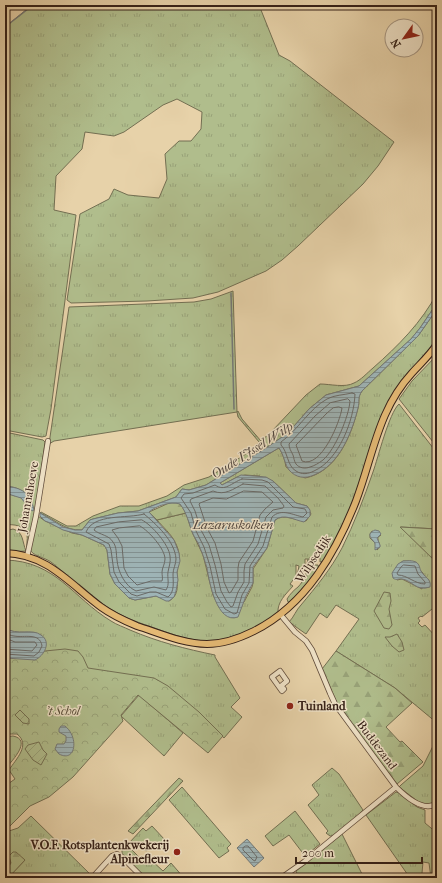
<svg xmlns="http://www.w3.org/2000/svg" width="442" height="883" font-family="'IM FELL French Canon',serif">
<defs>
<pattern id="grass-tufts" width="24" height="20" patternUnits="userSpaceOnUse"><rect width="24" height="20" fill="#b0bd8c"/><path d="M3 7l-1-3M5 7V3M7 7l1-3M15 17l-1-3M17 17v-4M19 17l1-3" fill="none" stroke="#98a278"/></pattern>
<pattern id="forest-firs" width="22" height="20" patternUnits="userSpaceOnUse"><rect width="22" height="20" fill="#b0bd8c"/><path d="M5 1l3.5 6h-7zM16 11l3.5 6h-7z" fill="#98a278"/></pattern>
<pattern id="park-crowns" width="20" height="18" patternUnits="userSpaceOnUse"><rect width="20" height="18" fill="#b0bd8c"/><path d="M2 6a3 3 0 1 1 6 0M12 15a3 3 0 1 1 6 0" fill="none" stroke="#98a278"/></pattern>
<pattern id="garden-furrows" width="10" height="10" patternUnits="userSpaceOnUse"><rect width="10" height="10" fill="#b0bd8c"/><path d="M-1 1l2-2M0 10L10 0M9 11l2-2" fill="none" stroke="#98a278"/></pattern>
<pattern id="water-rules" width="6" height="5" patternUnits="userSpaceOnUse"><rect width="6" height="5" fill="#9eb4b6"/><path d="M0 2.5h6" fill="none" stroke="#829293"/></pattern>
</defs>
<rect width="100%" height="100%" fill="#e7d2a9"/>
<filter id="stains"><feTurbulence type="fractalNoise" baseFrequency=".005" numOctaves="4"/><feColorMatrix values="0 0 0 0 .2 0 0 0 0 .09 0 0 0 0 .02 0 0 0 .5 -.17"/></filter>
<radialGradient id="worn" r=".72"><stop offset=".6" stop-color="#630" stop-opacity="0"/><stop offset="1" stop-color="#630" stop-opacity=".3"/></radialGradient>
<path fill="url(#grass-tufts)" stroke="#736f52" fill-rule="evenodd" d="M 32,5 L 259,5 L 279,55 L 290,61 L 394,142 L 378,166 L 363,184 L 298,246 L 282,260 L 266,271 L 218,292 L 193,298 L 147,301 L 71,303 L 67,300 L 80,214 L 109,199 L 114,189 L 128,195 L 159,198 L 167,179 L 165,154 L 179,141 L 191,141 L 201,129 L 202,112 L 177,99 L 163,105 L 124,132 L 114,136 L 85,132 L 82,149 L 56,176 L 54,210 L 76,215 L 51,409 L 46,436 L 42,437 L 5,430 L 5,27 Z
M 233,291 L 237,412 L 54,441 L 49,444 L 69,307 L 194,302 L 211,299 Z
M 437,293 L 437,303 L 420,328 L 411,339 L 359,386 L 326,395 L 309,409 L 288,433 L 266,448 L 206,485 L 189,490 L 182,489 L 176,497 L 138,511 L 118,513 L 93,519 L 90,520 L 82,530 C 64,531 55,519 40,513 L 41,512 L 67,526 L 76,526 L 93,516 L 120,506 L 139,506 L 167,496 L 184,485 L 209,477 L 249,452 L 272,431 L 306,395 L 320,384 C 330,384 345,388 354,383 C 361,380 367,373 373,368 C 398,346 422,322 437,293 Z
M 437,309 L 437,339 L 427,353 L 402,381 L 355,498 L 339,533 L 325,561 L 320,562 L 320,558 L 309,558 L 309,564 L 306,568 L 308,559 L 305,559 L 305,567 L 298,577 L 297,576 L 299,566 L 296,565 L 296,576 L 290,584 L 293,586 C 286,594 277,602 278,613 C 257,628 228,643 202,641 C 185,639 168,633 152,627 C 133,621 116,614 100,602 C 83,590 68,575 51,562 C 44,557 32,556 30,549 L 38,516 L 45,521 L 72,533 L 82,535 L 104,545 L 107,550 L 110,574 L 115,584 L 129,598 L 135,600 L 156,596 L 169,601 C 180,595 177,583 177,573 C 178,560 182,555 175,542 C 171,534 163,527 157,520 L 186,513 L 192,532 L 203,555 L 213,595 L 219,607 L 225,614 L 244,602 L 252,587 L 253,583 L 253,569 L 267,548 L 275,520 C 284,513 296,521 306,521 L 311,514 L 307,506 L 296,503 L 273,481 L 259,476 L 245,475 L 237,477 L 222,485 L 220,483 L 277,449 L 279,448 C 283,454 285,460 286,467 L 305,478 C 336,472 351,437 358,408 C 360,401 357,398 362,391 L 418,336 Z
M 437,355 L 437,364 L 435,362 L 434,364 L 437,368 L 437,447 L 399,399 L 412,381 Z
M 399,404 L 437,453 L 437,529 L 401,527 L 437,563 L 437,618 L 433,614 L 436,612 L 432,609 L 422,617 L 421,616 L 418,618 L 420,621 L 418,623 L 422,627 L 425,625 L 437,638 L 437,723 L 395,688 L 336,651 L 359,619 L 336,605 L 327,618 L 320,613 L 306,634 L 289,622 C 294,617 296,610 301,605 C 316,587 331,569 342,548 C 354,524 364,498 373,472 C 378,458 389,413 399,404 ZM 372,531 L 381,535 L 378,537 C 377,542 383,546 377,550 L 375,543 L 370,538 L 370,534 ZM 403,561 L 411,561 L 423,573 L 422,589 L 402,579 L 397,580 L 396,567 Z
M 5,432 L 43,440 L 45,442 L 35,516 L 27,549 C 26,544 28,540 27,535 C 24,525 14,524 5,525 L 5,493 L 21,497 L 32,511 L 34,509 C 26,493 24,488 5,486 Z
M 13,529 C 24,532 22,542 26,551 L 5,552 L 5,531 Z
M 5,560 C 56,561 73,598 111,621 C 117,625 124,627 130,630 C 158,642 186,649 215,655 L 215,657 L 240,698 L 231,707 L 242,717 L 224,738 L 193,708 L 5,658 L 16,633 L 5,628 Z
M 315,565 L 318,565 L 319,568 L 317,573 L 291,602 L 288,602 L 287,599 C 290,594 294,590 298,587 C 301,584 304,579 306,576 L 306,573 L 311,567 Z
M 139,695 L 183,733 L 164,756 L 121,716 Z
M 13,736 C 33,740 11,762 5,769 L 5,737 Z
M 437,738 L 437,801 L 429,805 L 420,803 L 399,787 L 401,785 L 423,766 Z
M 332,768 L 339,774 L 363,810 L 359,815 L 333,836 L 330,836 L 326,833 L 328,831 L 308,805 L 319,795 L 312,785 Z
M 182,787 L 231,844 L 227,848 L 229,851 L 219,858 L 169,800 Z
M 396,792 L 400,793 L 417,807 L 425,810 L 425,823 L 437,833 L 437,878 L 431,878 L 429,863 L 423,862 L 422,873 L 427,878 L 410,878 L 366,815 Z
M 295,811 L 320,844 L 305,856 L 289,835 L 273,846 L 265,836 Z
M 31,816 L 92,876 L 90,878 L 8,878 L 25,860 L 13,852 L 11,854 L 11,862 L 5,872 L 5,835 L 9,831 L 18,828 Z
M 152,826 L 165,840 L 166,844 L 159,850 L 154,845 L 146,851 L 138,844 L 134,848 L 129,843 L 143,828 L 146,831 Z
M 342,834 L 364,878 L 299,878 L 296,871 Z
M 127,845 L 146,864 L 151,860 L 163,871 L 171,863 L 184,878 L 145,878 L 122,854 L 122,850 Z"/>
<path fill="url(#forest-firs)" stroke="#736f52" d="M 238,411 L 242,419 L 261,441 L 259,442 L 238,417 L 237,412 Z
M 169,503 C 180,502 180,503 186,513 L 157,520 L 149,512 Z
M 400,527 L 437,529 L 437,563 Z
M 384,592 L 390,593 L 391,601 L 389,609 L 392,625 L 389,629 L 384,628 L 374,611 Z
M 397,634 L 402,642 L 404,650 L 399,652 L 392,646 L 385,637 L 390,637 Z
M 336,651 L 395,688 L 412,703 L 386,727 L 400,742 L 402,741 L 423,762 L 397,784 L 337,703 L 322,669 Z
M 179,778 L 183,781 L 133,834 L 128,831 Z
M 13,852 L 16,852 L 25,860 L 8,878 L 5,878 L 5,872 L 11,863 L 9,856 Z"/>
<path fill="url(#park-crowns)" stroke="#736f52" d="M 65,649 L 78,651 L 83,657 L 88,668 L 154,678 L 168,686 L 199,712 L 223,736 L 208,753 L 138,695 L 121,715 L 123,721 L 73,777 L 49,797 L 30,806 L 5,831 L 5,786 L 15,779 L 9,770 C 16,759 31,745 17,734 L 5,734 L 5,655 Z"/>
<path fill="url(#garden-furrows)" stroke="#736f52" d="M 20,710 L 29,719 L 29,724 L 23,723 L 15,715 Z
M 39,742 L 43,750 L 47,754 L 41,765 L 33,760 L 25,749 L 28,745 Z"/>
<path fill="url(#water-rules)" stroke="#747977" d="M 437,303 L 437,309 L 418,336 L 362,391 C 357,398 360,401 358,408 C 352,433 339,465 314,475 C 305,479 296,478 289,470 C 285,465 284,455 279,448 L 277,449 L 220,483 L 222,485 L 241,475 L 266,477 L 273,481 L 296,503 L 307,506 L 310,510 L 310,516 L 304,522 C 294,520 284,513 275,520 L 267,548 L 253,567 L 253,583 L 246,596 L 238,617 C 217,625 209,581 207,568 C 205,562 203,554 200,548 C 199,543 195,539 193,534 C 189,524 187,513 180,504 C 170,501 156,506 149,512 L 174,540 L 179,553 L 180,561 L 177,572 L 178,580 L 176,591 L 174,597 L 169,601 L 166,601 L 156,596 L 135,600 L 129,598 L 115,584 L 110,574 L 107,550 L 104,545 L 82,535 L 63,530 L 48,522 L 45,521 L 40,516 L 40,513 L 63,527 L 75,530 L 82,530 L 90,520 L 93,519 L 118,513 L 138,511 L 176,497 L 182,489 L 189,490 L 206,485 L 266,448 L 288,433 L 309,409 L 326,395 L 359,386 L 411,339 L 420,328 Z
M 5,486 C 22,488 30,492 34,510 L 32,511 L 21,498 L 5,493 Z
M 375,530 L 379,531 L 381,534 L 377,538 L 380,545 L 380,547 L 375,550 L 375,543 C 371,538 366,534 375,530 Z
M 403,561 C 407,561 412,560 416,562 C 420,565 419,567 421,571 C 424,577 432,579 430,587 C 416,592 412,580 402,579 C 398,578 397,581 393,578 L 392,573 L 398,564 Z
M 5,628 C 17,636 32,628 41,635 C 52,642 44,656 35,660 L 5,658 Z
M 61,726 L 65,726 C 79,737 76,763 59,754 L 55,749 L 57,744 L 64,744 L 66,741 L 66,736 L 59,732 L 59,729 Z
M 247,839 L 264,858 L 254,867 L 237,848 Z"/>
<g fill="none" stroke-linecap="round" stroke-linejoin="round">
<path stroke="#6a6a67" stroke-width="1" d="M 352,393 L 355,394 C 354,420 339,460 314,471 C 308,474 302,475 296,471 C 287,466 288,452 281,445 L 281,442 C 298,430 309,409 327,399 C 334,395 344,395 352,393 Z
M 348,399 L 350,401 C 349,416 335,450 323,460 C 319,463 314,466 310,467 C 305,469 299,468 296,464 C 294,461 294,458 293,455 C 291,451 289,448 289,444 L 315,416 L 330,403 Z
M 339,407 L 342,408 C 340,422 321,469 302,461 L 296,445 L 327,413 L 333,408 Z
M 242,479 L 262,480 L 268,482 L 293,507 L 305,509 L 307,513 L 303,517 C 293,515 281,508 272,517 L 263,546 L 250,566 L 249,583 L 242,595 L 237,613 L 234,614 L 225,609 L 216,594 L 210,566 L 204,547 L 196,531 L 191,513 L 181,498 L 184,494 L 193,493 L 215,485 C 225,492 231,483 242,479 Z
M 243,484 L 265,486 L 278,498 L 284,506 L 283,508 L 273,510 L 266,517 L 258,544 L 245,564 L 244,571 L 244,582 L 238,592 L 233,606 L 231,607 L 227,602 L 221,591 L 215,565 L 209,545 L 201,530 L 195,511 L 190,501 L 191,499 L 213,491 C 225,496 233,489 243,484 Z
M 244,491 L 262,492 L 273,502 L 265,509 L 260,515 L 253,541 L 239,562 L 238,568 L 238,580 L 231,592 L 229,593 L 224,582 L 221,564 L 215,543 L 207,528 L 199,504 L 200,503 L 213,498 L 226,499 Z
M 144,514 C 156,524 175,541 176,559 C 176,564 173,569 173,574 C 173,581 175,592 168,597 L 156,592 L 150,592 L 137,596 L 131,594 L 119,582 L 114,572 L 111,550 L 109,544 L 86,532 C 94,513 127,519 144,514 Z
M 142,520 C 152,525 169,545 170,556 C 171,562 169,566 168,572 C 167,578 170,584 166,590 L 154,587 L 136,591 C 125,586 118,572 117,560 C 116,554 117,547 113,542 C 109,535 100,535 94,530 L 96,527 L 118,522 Z
M 140,526 C 149,531 165,549 165,559 C 165,564 162,568 162,572 C 162,576 163,578 162,581 L 151,581 L 137,585 L 128,576 L 124,568 L 122,546 L 118,538 L 112,530 L 119,528 Z
M 404,565 L 415,566 L 418,574 L 425,582 L 425,584 C 415,584 407,575 398,575 L 397,573 L 401,567 Z
M 5,633 C 8,634 11,636 14,636 C 24,638 40,632 42,646 L 39,652 L 34,656 L 5,654
M 5,638 L 15,642 L 35,642 L 37,645 L 32,651 L 5,649
M 246,846 L 248,846 L 257,857 L 255,861 L 253,860 L 243,850 L 243,848 Z"/>
<path stroke="#747977" stroke-width="1.5" d="M 5,27 L 33,5
M 231,293 L 234,409"/>
<g stroke="#624d3c" stroke-width="6">
<path id="minor" d="M 27,557 L 36,516 L 48,441
M 280,614 L 295,632 L 306,641 L 312,650 L 330,693 L 335,704 L 396,787 C 405,796 424,813 437,803
M 280,671 L 287,681 L 281,686 L 284,689 L 282,691 L 272,677 Z
M 92,878 L 112,856 L 117,854 L 122,857 L 143,878
M 281,878 L 304,862 L 396,787"/>
</g>
<g stroke="#362118" stroke-width="8">
<path id="major" d="M 5,553 C 47,554 70,584 101,607 C 112,615 125,621 137,626 C 159,633 183,644 207,644 C 223,644 240,638 254,631 C 306,605 336,552 356,501 C 367,472 373,442 385,415 C 392,399 401,385 412,373 C 421,363 430,355 437,344"/>
</g>
<use href="#minor" stroke="#efe2c7" stroke-width="4.5"/>
<use href="#major" stroke="#e4b974" stroke-width="6"/>
</g>
<g fill="#8f2418" stroke="#efe2c7" stroke-width="1.5">
<circle cx="290" cy="706" r="4"/>
<circle cx="177" cy="852" r="4"/>
</g>
<g text-anchor="middle" dominant-baseline="central" stroke-width="3" stroke-linejoin="round" paint-order="stroke">
<g font-size="12" fill="#362118" stroke="#efe2c7">
<text transform="translate(28 497) rotate(-80)">Johannahoeve</text>
<text transform="translate(313 559) rotate(-57)">Wilpsedijk</text>
<text transform="translate(377 745) rotate(53)">Buddezand</text>
</g>
<g font-size="12" font-weight="bold" fill="#362118" stroke="#efe2c7" text-anchor="start">
<text x="298" y="706">Tuinland</text>
<text x="169" y="845" text-anchor="end">V.O.F. Rotsplantenkwekerij<tspan x="169" dy="14">Alpinefleur</tspan></text>
</g>
<g font-size="12" font-style="italic" fill="#544835" stroke="#efe2c7">
<text x="63" y="711">'t Schol</text>
</g>
<g font-size="13" font-style="italic" fill="#504640" stroke="#efe2c7">
<text transform="translate(252 450) rotate(-33)">Oude IJssel Wilp</text>
<text x="233" y="524">Lazaruskolken</text>
</g>
</g>
<rect width="442" height="883" fill="none" stroke="#e7d2a9" stroke-width="20"/>
<rect x="6" y="6" width="430" height="871" fill="none" stroke="#362118" stroke-width="2"/>
<rect x="10" y="10" width="422" height="863" fill="none" stroke="#362118"/>
<g transform="translate(404 38) rotate(237)"><circle r="19" fill="#efe2c7" stroke="#a59581"/>
<path d="M0-3L7 15L0 10L-7 15Z" fill="#8f2418"/>
<text y="-6" font-size="11" font-weight="bold" text-anchor="middle" fill="#362118">N</text>
</g>
<path d="M296 857v6h126v-6" fill="none" stroke="#362118" stroke-width="2"/>
<text x="302" y="857" font-size="12" fill="#362118" stroke="#efe2c7" stroke-width="3" paint-order="stroke">200 m</text>
<rect width="100%" height="100%" filter="url(#stains)"/>
<rect width="100%" height="100%" fill="url(#worn)"/>
</svg>
